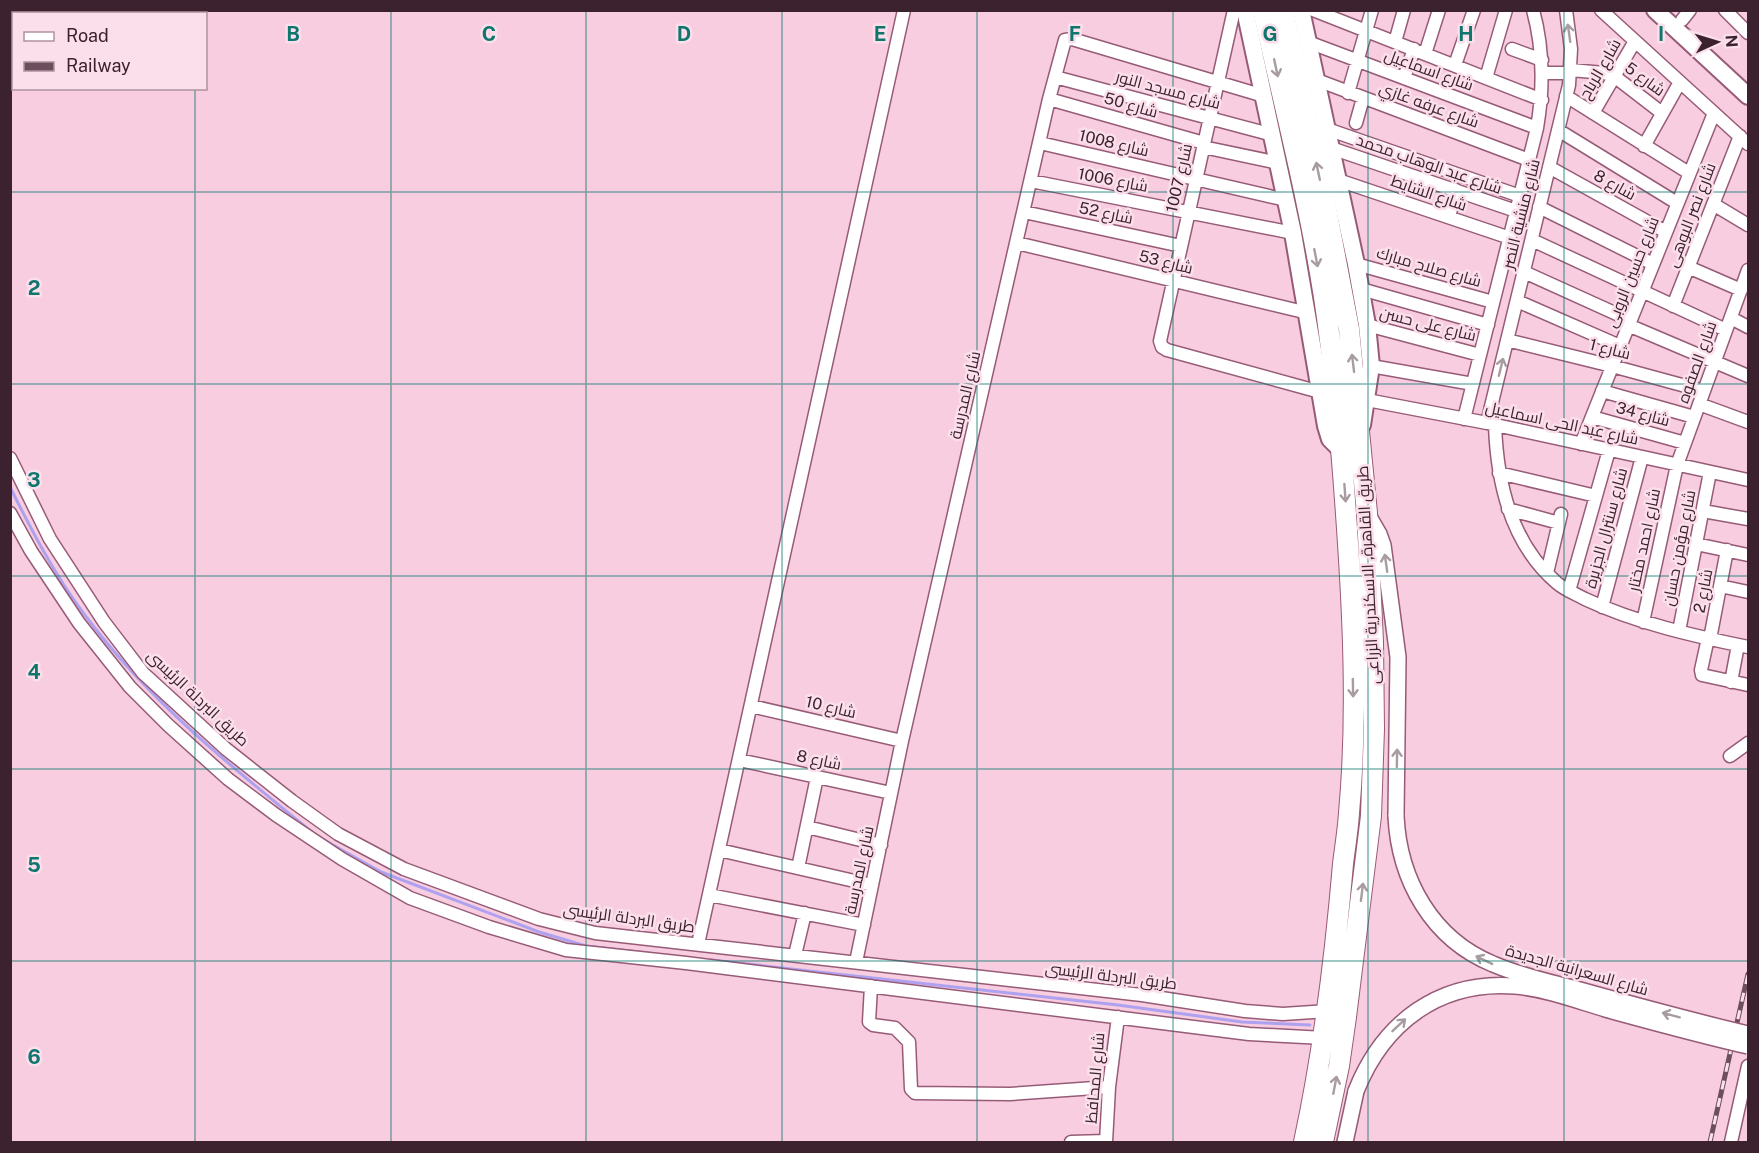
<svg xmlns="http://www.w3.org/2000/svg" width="1759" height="1153" font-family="'Public Sans',Cairo,sans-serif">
<rect width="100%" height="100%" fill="#f7cddf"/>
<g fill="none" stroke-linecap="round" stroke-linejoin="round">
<path stroke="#ada1f0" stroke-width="3" d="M 10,487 C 32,531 54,574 84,614 C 147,699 230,766 312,832
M 317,836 L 381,872 L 539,932 L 586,946 L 656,954
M 711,960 L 1118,1005 L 1242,1022 L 1310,1025"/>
<g stroke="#975b77" stroke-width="15">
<path id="minor" d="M 1234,10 L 1160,341 L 1162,347 L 1167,350 L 1320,392
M 1313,10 L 1542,100
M 1601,10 L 1748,144
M 1725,10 L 1748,33
M 1682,20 L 1690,10
M 1308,42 L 1537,128
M 1395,42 L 1404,10
M 1512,49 L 1542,60
M 1425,54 L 1439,10
M 1455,65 L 1474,10
M 1571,70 L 1604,73 L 1614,76 L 1662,113
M 1543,73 L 1570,73
M 1055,77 L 1273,135
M 1404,78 L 1414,49
M 1486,78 L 1506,10
M 1317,80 L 1529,160
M 1348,93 L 1372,10
M 1566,96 L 1689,173
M 1049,99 L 1204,143
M 1593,113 L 1635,41
M 1356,123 L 1363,98
M 1327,129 L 1520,196
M 1558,130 L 1677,203
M 1040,143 L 1286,200
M 1644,146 L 1680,82
M 1203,147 L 1279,163
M 1331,148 L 1516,211
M 1549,167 L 1666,232
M 1338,180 L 1510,238
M 1031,181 L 1293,233
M 1713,204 L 1748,225
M 1539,207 L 1653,264
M 1024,212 L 1181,246
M 1449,217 L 1456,190
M 1532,240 L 1726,330
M 1017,243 L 1308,313
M 1356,264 L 1493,302
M 1688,267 L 1741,290
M 1524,272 L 1630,320
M 1361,289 L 1488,325
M 1517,301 L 1620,346
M 1673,306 L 1740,136
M 1731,318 L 1748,327
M 1367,325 L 1480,355
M 1628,325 L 1748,376
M 1507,340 L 1612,366 L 1704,391
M 1371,366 L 1473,384
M 1602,391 L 1694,417
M 1367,400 L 1487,423 L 1748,480
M 1699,404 L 1748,422
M 1592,417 L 1685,443
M 1464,419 L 1537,128 C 1544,87 1544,50 1533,10
M 1487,423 L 1569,85 L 1571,49 L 1566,10
M 1495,425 C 1497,483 1511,544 1557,583 C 1565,590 1576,594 1585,599 C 1636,623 1694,636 1748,647
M 1581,444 L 1714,113
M 10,458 L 50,539 L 104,622 L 143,673 L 226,749 L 292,801 L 338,834 L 404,869 L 539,919 L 595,933 L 1142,995 L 1245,1011 L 1283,1014 L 1328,1011
M 1499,473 L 1596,496
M 1508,509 L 1559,523
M 1703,511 L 1748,519
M 10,513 L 31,551 L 79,623 L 130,687 L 168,725 L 228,779 L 276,815 L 342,859 L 410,898 L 489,927 L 566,950 L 686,963 L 1249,1034 L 1324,1038
M 1696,544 L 1748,555
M 1547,573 L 1561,514
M 1720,586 L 1748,592
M 1569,591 L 1609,450
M 1602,607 L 1642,457
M 1643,622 L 1677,465 L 1748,270
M 1679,631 L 1710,472
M 1708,638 L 1701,670 L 1702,675 L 1748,685
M 1710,639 L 1727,550
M 1731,682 L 1738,645
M 751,706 L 902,741
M 1730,756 L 1748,743
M 739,760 L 891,793
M 807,827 L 881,845
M 719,850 L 872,885
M 798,868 L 817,777
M 709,895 L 864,925
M 698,944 L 904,10
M 795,955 L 805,913
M 856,962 L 902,741 L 1049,99 L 1065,40 L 1072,39 L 1264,96
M 871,986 L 869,1022 L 873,1025 L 895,1028 L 909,1042 L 911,1089 L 915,1093 L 1010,1094 L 1109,1087
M 1071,1142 L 1106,1141
M 1106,1142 L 1109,1087 L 1118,1017
M 1731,1142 L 1748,1066"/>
</g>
<g stroke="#975b77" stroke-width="18">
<path id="tertiary" d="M 1368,515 L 1379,534 L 1383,545 L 1398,657 L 1396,816
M 1345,1142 L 1356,1091"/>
</g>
<g stroke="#975b77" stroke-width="20">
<path id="secondary" d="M 1245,10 L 1293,233 L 1326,426 L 1330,439 L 1342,451
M 1301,10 L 1356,264 L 1367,325 L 1371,366 L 1362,425
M 1655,10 L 1748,96"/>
</g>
<g stroke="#975b77" stroke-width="22">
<path id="trunk" d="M 1263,10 C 1284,105 1309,201 1324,297 C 1335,369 1341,442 1346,514 C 1353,613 1358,714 1349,813 C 1348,830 1345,847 1343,864 C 1335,958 1324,1050 1304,1142
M 1283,10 L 1325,203 L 1349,329 L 1367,513 L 1373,642 L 1374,729 L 1371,816 L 1346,1017 L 1339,1066 L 1323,1142"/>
</g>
<use href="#minor" stroke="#fff" stroke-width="12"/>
<use href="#tertiary" stroke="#fff" stroke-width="15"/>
<use href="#secondary" stroke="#fff" stroke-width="16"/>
<use href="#trunk" stroke="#fff" stroke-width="20"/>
<g stroke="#6c4e5c" stroke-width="5">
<path id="rail" d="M 1710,1142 L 1748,974"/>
</g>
<use href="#rail" stroke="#fbdfeb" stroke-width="3" stroke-dasharray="9" stroke-linecap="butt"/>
<g stroke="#975b77" stroke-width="18" stroke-linecap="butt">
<path id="tertiary-bridge" d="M 1396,816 C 1399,880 1432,939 1493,964 C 1525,978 1560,984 1594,994 C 1645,1008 1696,1022 1748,1034
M 1356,1091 C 1383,1023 1439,980 1515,986 C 1549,989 1583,1003 1616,1012 C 1660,1024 1704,1036 1748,1046"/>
</g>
<use href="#tertiary-bridge" stroke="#fff" stroke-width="15"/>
</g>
<defs><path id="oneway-shaft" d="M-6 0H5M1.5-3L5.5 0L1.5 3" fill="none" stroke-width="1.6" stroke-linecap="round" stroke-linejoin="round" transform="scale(1.5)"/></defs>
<g stroke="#a79ca1">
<use href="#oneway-shaft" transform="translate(1569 33) rotate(-98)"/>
<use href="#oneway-shaft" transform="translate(1276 68) rotate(78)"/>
<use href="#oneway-shaft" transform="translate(1318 171) rotate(-102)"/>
<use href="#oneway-shaft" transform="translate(1316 258) rotate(79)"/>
<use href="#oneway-shaft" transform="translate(1353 363) rotate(-97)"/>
<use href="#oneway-shaft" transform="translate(1501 367) rotate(-76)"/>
<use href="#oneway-shaft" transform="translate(1345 493) rotate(86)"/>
<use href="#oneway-shaft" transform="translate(1386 563) rotate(-98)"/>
<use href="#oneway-shaft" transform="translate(1353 688) rotate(89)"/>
<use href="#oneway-shaft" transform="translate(1397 758) rotate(-89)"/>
<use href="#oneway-shaft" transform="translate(1362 892) rotate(-83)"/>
<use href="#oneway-shaft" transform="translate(1484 960) rotate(-154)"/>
<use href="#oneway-shaft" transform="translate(1671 1015) rotate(-165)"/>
<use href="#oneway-shaft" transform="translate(1399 1025) rotate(-43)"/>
<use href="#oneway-shaft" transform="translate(1335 1085) rotate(-79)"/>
</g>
<path fill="none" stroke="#0f766e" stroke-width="1.5" stroke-opacity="0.55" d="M 195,10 L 195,14M 391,10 L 391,1142M 586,10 L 586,1142M 782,10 L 782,1142M 977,10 L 977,1142M 1173,10 L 1173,1142M 1368,10 L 1368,1142M 1564,10 L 1564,1142M 195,88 L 195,1142M 10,192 L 1748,192M 10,384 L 1748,384M 10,576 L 1748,576M 10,769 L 1748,769M 10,961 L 1748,961"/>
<g text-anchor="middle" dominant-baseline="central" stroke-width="5" stroke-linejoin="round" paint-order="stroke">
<g font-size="16" fill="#3c222e" stroke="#fbdfeb">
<text transform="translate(1600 69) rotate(-60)">شارع الرباح</text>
<text transform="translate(1429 70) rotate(20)">شارع اسماعيل</text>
<text transform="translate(1645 79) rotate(36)">شارع 5</text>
<text transform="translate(1168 90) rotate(15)">شارع مسجد النور</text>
<text transform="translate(1131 105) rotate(16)">شارع 50</text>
<text transform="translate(1429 105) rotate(20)">شارع عرفه غازي</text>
<text transform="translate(1114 143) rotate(13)">شارع 1008</text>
<text transform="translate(1429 164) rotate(19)">شارع عبد الوهاب محمد</text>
<text transform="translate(1179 178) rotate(-77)">شارع 1007</text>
<text transform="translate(1113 180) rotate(11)">شارع 1006</text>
<text transform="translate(1615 185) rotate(29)">شارع 8</text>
<text transform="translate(1429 193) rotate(19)">شارع الشايط</text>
<text transform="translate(1106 213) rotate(12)">شارع 52</text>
<text transform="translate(1521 214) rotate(-76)">شارع منشية النصر</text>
<text transform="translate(1691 215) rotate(-69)">شارع نصر البوهى</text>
<text transform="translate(1166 262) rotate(14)">شارع 53</text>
<text transform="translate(1429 267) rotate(16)">شارع صلاح مبارك</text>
<text transform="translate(1632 272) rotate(-68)">شارع حسين الروبى</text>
<text transform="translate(1428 324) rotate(14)">شارع على حسن</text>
<text transform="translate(1610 349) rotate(14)">شارع 1</text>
<text transform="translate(1697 362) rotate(-70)">شارع الصفوه</text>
<text transform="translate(965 395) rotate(-77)">شارع المدرسة</text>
<text transform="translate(1643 414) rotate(15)">شارع 34</text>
<text transform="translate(1562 423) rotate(12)">شارع عبد الحى اسماعيل</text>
<text transform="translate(1606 528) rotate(-75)">شارع سنترال الجزيرة</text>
<text transform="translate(1644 540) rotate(-78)">شارع احمد مختار</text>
<text transform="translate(1679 548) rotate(-79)">شارع مؤمن حسان</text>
<text transform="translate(1368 575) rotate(-93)">طريق القاهرة, الاسكندرية الزراعى</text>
<text transform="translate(1703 591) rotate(-79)">شارع 2</text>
<text transform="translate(198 698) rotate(43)">طريق البردلة الرئيسى</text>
<text transform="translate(831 707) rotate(13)">شارع 10</text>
<text transform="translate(819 760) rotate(12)">شارع 8</text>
<text transform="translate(859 870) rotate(-78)">شارع المدرسة</text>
<text transform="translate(629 918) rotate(8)">طريق البردلة الرئيسى</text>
<text transform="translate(1577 970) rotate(16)">شارع السعرانية الجديدة</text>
<text transform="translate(1111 976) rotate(7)">طريق البردلة الرئيسى</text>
<text transform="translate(1095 1078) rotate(-85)">شارع المحافظ</text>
</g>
</g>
<g font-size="20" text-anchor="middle" font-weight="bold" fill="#0f766e" stroke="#fbdfeb" stroke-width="5" stroke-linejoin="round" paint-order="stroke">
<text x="293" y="41">B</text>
<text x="489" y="41">C</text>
<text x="684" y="41">D</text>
<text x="880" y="41">E</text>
<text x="1075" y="41">F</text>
<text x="1270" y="41">G</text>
<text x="1466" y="41">H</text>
<text x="1661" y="41">I</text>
<text x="34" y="295">2</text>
<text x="34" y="487">3</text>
<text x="34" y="679">4</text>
<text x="34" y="872">5</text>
<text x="34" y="1064">6</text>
</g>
<rect width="1759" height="1153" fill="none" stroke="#3c222e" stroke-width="24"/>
<rect x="12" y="12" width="195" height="78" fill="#fbdfeb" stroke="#af939f" stroke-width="1.5"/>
<rect x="24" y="32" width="30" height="9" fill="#ffffff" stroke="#af939f" stroke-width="1.5"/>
<text x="66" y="42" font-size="18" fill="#3c222e">Road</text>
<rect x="24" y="62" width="30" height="9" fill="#6c4e5c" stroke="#af939f" stroke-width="1.5"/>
<text x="66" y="72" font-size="18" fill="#3c222e">Railway</text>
<g transform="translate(1717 42) rotate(86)" stroke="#fbdfeb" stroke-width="4.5" paint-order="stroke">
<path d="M0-4.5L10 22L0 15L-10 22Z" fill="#3c222e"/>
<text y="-9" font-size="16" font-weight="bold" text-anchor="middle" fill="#3c222e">N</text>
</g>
</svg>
